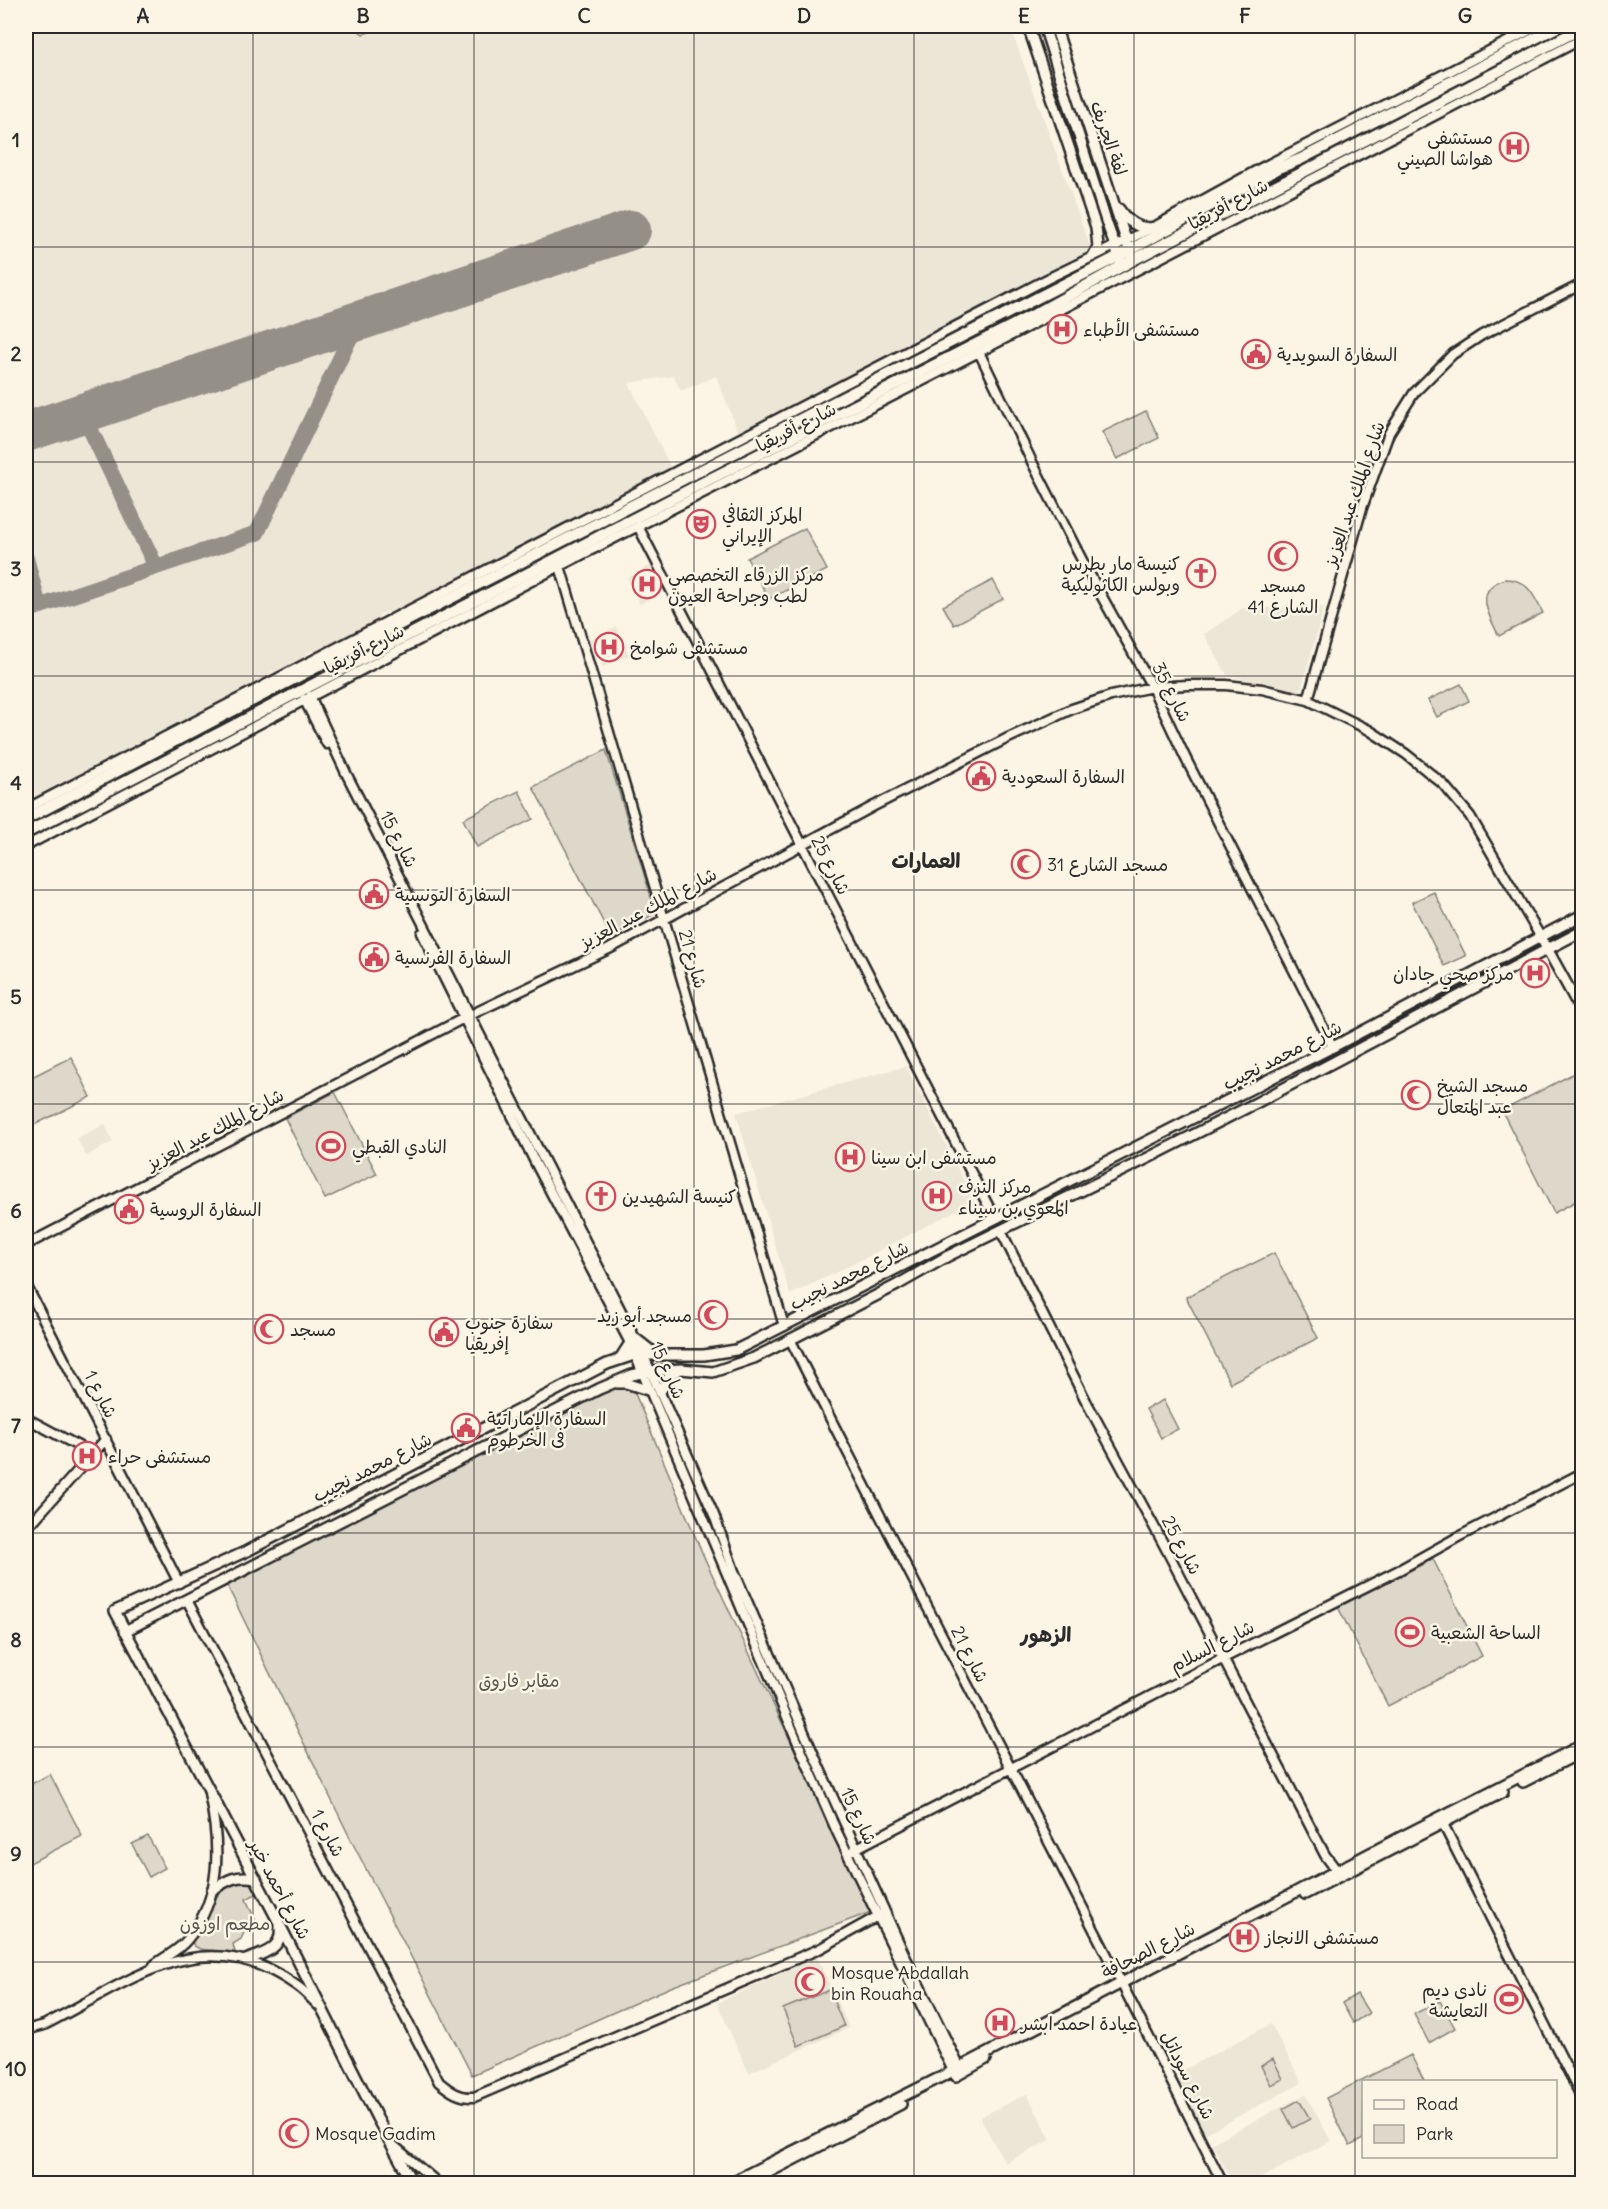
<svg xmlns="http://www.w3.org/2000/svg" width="1608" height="2209" font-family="Delius,'Playpen Sans Arabic',sans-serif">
<rect width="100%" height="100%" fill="#fcf5e5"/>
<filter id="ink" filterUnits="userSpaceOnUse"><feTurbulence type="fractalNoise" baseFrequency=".0167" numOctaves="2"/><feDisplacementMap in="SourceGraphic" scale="12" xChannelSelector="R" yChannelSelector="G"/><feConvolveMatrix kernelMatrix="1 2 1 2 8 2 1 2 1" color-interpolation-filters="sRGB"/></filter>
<g filter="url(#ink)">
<path fill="#ece6d7" d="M 26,26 L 352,26 L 363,34 L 388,26 L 1010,26 L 1091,249 L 739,434 L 716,376 L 681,391 L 674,376 L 629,383 L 671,468 L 391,614 L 386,612 L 379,615 L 378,621 L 317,652 L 313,650 L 307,653 L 305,659 L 278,673 L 272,671 L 267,678 L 26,803 Z
M 655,563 L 668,589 L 640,604 L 627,578 Z
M 1324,607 L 1300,693 L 1227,675 L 1204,634 L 1243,608 Z
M 616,627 L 629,655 L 603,667 L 590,639 Z
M 906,1066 L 974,1201 L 865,1258 L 790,1295 L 736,1113 Z
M 105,1124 L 113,1142 L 86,1156 L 77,1138 Z
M 1249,1927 L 1255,1939 L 1239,1947 L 1233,1935 Z
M 817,1957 L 849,2028 L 749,2073 L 717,2003 Z
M 1271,2024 L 1302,2083 L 1204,2134 L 1174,2075 Z
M 1027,2094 L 1051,2140 L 1005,2163 L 980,2117 Z
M 1306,2094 L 1331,2141 L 1250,2184 L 1233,2183 L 1212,2143 Z"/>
<path fill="#ded8ca" stroke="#84827a" stroke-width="1.5" d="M 352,26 L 388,26 L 363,34 Z
M 1146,411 L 1159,438 L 1117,459 L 1102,432 Z
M 805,528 L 827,570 L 769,599 L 747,558 Z
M 1505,579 C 1528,579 1534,596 1543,613 L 1499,636 C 1489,616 1472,589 1505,579 Z
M 993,580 L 1003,599 L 954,625 L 943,606 Z
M 1461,684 L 1469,701 L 1437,717 L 1428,700 Z
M 606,750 L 656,913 L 611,937 L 533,787 Z
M 519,791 L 533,819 L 477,847 L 463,819 Z
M 1434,892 L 1466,956 L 1444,966 L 1412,902 Z
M 71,1057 L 91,1097 L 32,1126 L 26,1113 L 26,1080 Z
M 1582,1069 L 1582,1198 L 1554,1213 L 1502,1111 Z
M 335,1092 L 377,1174 L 325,1199 L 285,1118 Z
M 1274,1253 L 1318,1338 L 1230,1383 L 1186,1297 Z
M 610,1387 L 633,1389 L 704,1557 L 871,1912 L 671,1987 L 472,2075 L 350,1838 L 225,1581 Z
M 1163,1400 L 1178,1429 L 1161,1438 L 1146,1409 Z
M 1433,1559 L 1482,1656 L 1388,1706 L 1338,1607 Z
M 50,1774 L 82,1836 L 30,1863 L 26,1854 L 26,1787 Z
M 148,1836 L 165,1868 L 149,1877 L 132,1844 Z
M 244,1879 L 252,1884 L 258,1893 L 246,1899 L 257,1924 L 249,1922 L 241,1939 L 233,1944 L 235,1953 L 200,1949 L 194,1946 L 192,1941 L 223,1886 Z
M 829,1990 L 844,2026 L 798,2046 L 783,2009 Z
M 1357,1994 L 1369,2013 L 1353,2023 L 1342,2003 Z
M 1440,2001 L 1455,2028 L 1429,2043 L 1414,2014 Z
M 1411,2055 L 1424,2081 L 1364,2082 L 1363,2139 L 1350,2146 L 1326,2098 Z
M 1273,2059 L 1283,2079 L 1271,2085 L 1261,2066 Z
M 1299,2100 L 1310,2119 L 1293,2128 L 1283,2109 Z"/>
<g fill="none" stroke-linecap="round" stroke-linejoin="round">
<path stroke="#949088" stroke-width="16" d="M 82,412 L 156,567
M 26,558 L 39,606
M 26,611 L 257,533 L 358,321"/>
<path stroke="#949088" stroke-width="40" d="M 26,432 L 631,230"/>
<g stroke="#2b2b2b" stroke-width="13">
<path id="tertiary" d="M 979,352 L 1033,464 L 1085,566 L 1152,687 L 1185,757 L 1333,1047
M 638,526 L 995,1219
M 560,566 L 784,1326
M 310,696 L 346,773 L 643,1354 L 714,1515 L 734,1571 L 821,1771 L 905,1956 L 962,2072
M 304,699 L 327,744
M 1308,700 L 1362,508 L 1389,433 L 1414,393 L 1453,354 L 1482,335 L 1582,284
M 26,809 L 1047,279 L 1154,227 L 1263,167 L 1538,26
M 26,846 L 560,566 L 979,352 L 1582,39
M 422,933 L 536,1164 L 630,1343 L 795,1736 L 837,1832 L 955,2075
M 1001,1231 L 1086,1401 L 1164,1545 L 1325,1855 L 1337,1871
M 26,1245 L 464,1018 L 609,949 L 874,806 L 1006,739 L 1072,709 L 1111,696 L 1152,687 L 1188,685 L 1226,685 L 1262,689 L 1308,700 L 1369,730 L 1406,754 L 1443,784 L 1470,816 L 1540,936
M 26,1285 L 179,1583
M 790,1339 C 933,1622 1082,1901 1223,2184
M 26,1418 L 93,1454
M 26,1529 L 106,1439
M 187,1600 L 439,2082 C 450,2091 459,2098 474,2097 L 819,1949 L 880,1915
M 1440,1818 L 1582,2098
M 853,1850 L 1222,1659 L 1399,1570 L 1458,1537 L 1582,1473
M 154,1965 C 164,1957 178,1951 187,1940 C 223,1897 220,1844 209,1793
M 26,2030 L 44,2025 C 130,1982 203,1918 297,1986 C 306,1992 313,2001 321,2008
M 393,2145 L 439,2184"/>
</g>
<g stroke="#2b2b2b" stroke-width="14">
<path id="secondary" d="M 1028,26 L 1096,227 L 1098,247 L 1093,256
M 1044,26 L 1106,221 L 1121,263
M 1055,26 L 1131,255
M 1119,209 C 1126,220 1139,231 1154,227
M 1540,936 L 1582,1012
M 636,1339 L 650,1350 L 657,1352
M 617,1360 L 621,1357 L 630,1343
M 617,1383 L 626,1383 L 648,1390
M 660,1392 L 671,1374 L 679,1370
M 125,1631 L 599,1389 L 632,1375 L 650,1371 L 681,1369 L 713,1372 L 754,1358 L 897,1285 L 948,1256 L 1146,1159 L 1256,1103 L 1582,931
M 1523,1782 L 1572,1757
M 212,1890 C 229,1879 235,1875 256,1878
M 1305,1894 L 1503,1792
M 246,1960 C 262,1954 283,1949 280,1928
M 956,2076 L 986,2059
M 413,2184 L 377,2118 L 277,1919 L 115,1611 L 247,1551 L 607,1364 L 634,1355 L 704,1355 L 736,1350 L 750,1343 L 1333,1047 L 1582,915
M 728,2184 L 953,2071 L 1403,1836 L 1582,1745
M 746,2184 L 901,2104"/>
</g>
<g stroke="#2b2b2b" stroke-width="15">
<path id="trunk" d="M 26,819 L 303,674 L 1119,256 L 1279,168 L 1301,159 L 1559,26
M 26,833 L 708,480 L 1035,314 L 1133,260 L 1582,28"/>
</g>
<use href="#tertiary" stroke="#fcf5e5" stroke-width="8"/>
<use href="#secondary" stroke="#fcf5e5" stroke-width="9"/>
<use href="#trunk" stroke="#fcf5e5" stroke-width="10"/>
</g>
</g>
<path fill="none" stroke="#2b2b2b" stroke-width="1.5" stroke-opacity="0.55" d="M 253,26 L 253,2184M 474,26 L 474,2184M 694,26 L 694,2184M 914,26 L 914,2184M 1134,26 L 1134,2184M 1355,26 L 1355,2184M 26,247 L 1582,247M 26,462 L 1582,462M 26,676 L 1582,676M 26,890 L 1582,890M 26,1104 L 1582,1104M 26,1319 L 1582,1319M 26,1533 L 1582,1533M 26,1747 L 1582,1747M 26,1962 L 1582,1962"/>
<defs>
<g id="hospital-ring" transform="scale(1.5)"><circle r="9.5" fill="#fcf5e5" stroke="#d1495b" stroke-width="1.5"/><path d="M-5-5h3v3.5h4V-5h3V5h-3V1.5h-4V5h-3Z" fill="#d1495b"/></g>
<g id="civic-ring" transform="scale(1.5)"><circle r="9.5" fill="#fcf5e5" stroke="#d1495b" stroke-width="1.5"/><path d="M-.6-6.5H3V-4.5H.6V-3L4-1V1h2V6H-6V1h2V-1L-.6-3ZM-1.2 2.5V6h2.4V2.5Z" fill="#d1495b"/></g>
<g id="theatre-ring" transform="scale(1.5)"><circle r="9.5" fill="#fcf5e5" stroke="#d1495b" stroke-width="1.5"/><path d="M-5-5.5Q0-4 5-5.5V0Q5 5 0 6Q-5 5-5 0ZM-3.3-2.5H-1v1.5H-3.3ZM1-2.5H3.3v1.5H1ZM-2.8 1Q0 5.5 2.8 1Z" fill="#d1495b"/></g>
<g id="mosque-ring" transform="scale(1.5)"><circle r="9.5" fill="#fcf5e5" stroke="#d1495b" stroke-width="1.5"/><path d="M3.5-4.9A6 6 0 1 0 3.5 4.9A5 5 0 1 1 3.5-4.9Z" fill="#d1495b"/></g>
<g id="church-ring" transform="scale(1.5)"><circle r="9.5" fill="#fcf5e5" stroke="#d1495b" stroke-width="1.5"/><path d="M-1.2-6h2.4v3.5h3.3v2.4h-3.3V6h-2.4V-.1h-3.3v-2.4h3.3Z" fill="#d1495b"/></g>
<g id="stadium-ring" transform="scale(1.5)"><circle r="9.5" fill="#fcf5e5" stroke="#d1495b" stroke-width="1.5"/><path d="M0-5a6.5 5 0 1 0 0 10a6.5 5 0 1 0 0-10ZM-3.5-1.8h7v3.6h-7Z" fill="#d1495b"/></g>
</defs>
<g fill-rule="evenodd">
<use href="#hospital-ring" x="1514" y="147"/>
<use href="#hospital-ring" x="1062" y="329"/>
<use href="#civic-ring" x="1256" y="354"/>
<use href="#theatre-ring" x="701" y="524"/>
<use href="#mosque-ring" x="1283" y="556"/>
<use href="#church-ring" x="1201" y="573"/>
<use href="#hospital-ring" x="647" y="584"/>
<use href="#hospital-ring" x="609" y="647"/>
<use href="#civic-ring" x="981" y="776"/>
<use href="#mosque-ring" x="1026" y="864"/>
<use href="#civic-ring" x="374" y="894"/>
<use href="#civic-ring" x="374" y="957"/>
<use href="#hospital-ring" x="1535" y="973"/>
<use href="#mosque-ring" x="1416" y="1095"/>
<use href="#stadium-ring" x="331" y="1146"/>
<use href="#hospital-ring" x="850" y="1157"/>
<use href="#church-ring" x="601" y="1196"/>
<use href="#hospital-ring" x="937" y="1196"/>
<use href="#civic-ring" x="129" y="1209"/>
<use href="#mosque-ring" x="713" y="1315"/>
<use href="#mosque-ring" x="269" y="1329"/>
<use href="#civic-ring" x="444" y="1332"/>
<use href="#civic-ring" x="466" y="1428"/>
<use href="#hospital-ring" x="87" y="1456"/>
<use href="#stadium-ring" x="1410" y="1632"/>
<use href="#hospital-ring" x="1244" y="1937"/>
<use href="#mosque-ring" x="810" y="1982"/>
<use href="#stadium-ring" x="1509" y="1999"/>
<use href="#hospital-ring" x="1000" y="2023"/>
<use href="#mosque-ring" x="294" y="2133"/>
</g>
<g text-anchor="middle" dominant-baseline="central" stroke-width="5" stroke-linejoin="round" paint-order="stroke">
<g font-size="18" fill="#2b2b2b" stroke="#fcf5e5" text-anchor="start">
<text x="1493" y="137" text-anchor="end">مستشفى<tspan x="1493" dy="21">هواشا الصيني</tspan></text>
<text x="1083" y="329">مستشفی الأطباء</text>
<text x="1277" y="354">السفارة السويدية</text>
<text x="722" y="514">المركز الثقافي<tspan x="722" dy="21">الإيراني</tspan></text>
<text x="1180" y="563" text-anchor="end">كنيسة مار بطرس<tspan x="1180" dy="21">وبولس الكاثوليكية</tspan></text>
<text x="668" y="574">مركز الزرقاء التخصصي<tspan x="668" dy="21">لطب وجراحة العيون</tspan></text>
<text x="1283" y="585" text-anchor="middle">مسجد<tspan x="1283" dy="21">الشارع 41</tspan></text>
<text x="630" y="647">مستشفى شوامخ</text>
<text x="1002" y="776">السفارة السعودية</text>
<text x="1047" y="864">مسجد الشارع 31</text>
<text x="395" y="894">السفارة التونسية</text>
<text x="395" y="957">السفارة الفرنسية</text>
<text x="1514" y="973" text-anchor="end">مركز صحي جادان</text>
<text x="1437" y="1085">مسجد الشيخ<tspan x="1437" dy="21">عبد المتعال</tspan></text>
<text x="352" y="1146">النادي القبطي</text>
<text x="871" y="1157">مستشفى ابن سينا</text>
<text x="958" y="1186">مركز النزف<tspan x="958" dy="21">المعوي بن سيناء</tspan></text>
<text x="622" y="1196">كنيسة الشهيدين</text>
<text x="150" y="1209">السفارة الروسية</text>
<text x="692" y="1315" text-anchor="end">مسجد أبو زيد</text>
<text x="465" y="1322">سفارة جنوب<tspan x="465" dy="21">إفريقيا</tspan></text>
<text x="290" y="1329">مسجد</text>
<text x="487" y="1418">السفارة الإماراتية<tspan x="487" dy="21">فى الخرطوم</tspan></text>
<text x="108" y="1456">مستشفى حراء</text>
<text x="1431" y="1632">الساحة الشعبية</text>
<text x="1265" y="1937">مستشفى الانجاز</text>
<text x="831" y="1972">Mosque Abdallah<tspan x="831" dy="21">bin Rouaha</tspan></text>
<text x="1488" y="1989" text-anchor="end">نادى ديم<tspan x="1488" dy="21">التعايشة</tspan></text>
<text x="1021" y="2023">عيادة احمد ابشر</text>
<text x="315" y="2133">Mosque Gadim</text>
</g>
<g font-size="18" fill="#2b2b2b" stroke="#fcf5e5">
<text transform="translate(1109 138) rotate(71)">لفة الجريف</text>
<text transform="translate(1228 204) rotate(-28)">شارع أفريقيا</text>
<text transform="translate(796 427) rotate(-27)">شارع أفريقيا</text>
<text transform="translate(1354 494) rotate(-71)">شارع الملك عبد العزيز</text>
<text transform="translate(364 649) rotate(-27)">شارع أفريقيا</text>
<text transform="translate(1172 692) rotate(63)">شارع 35</text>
<text transform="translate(399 839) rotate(63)">شارع 15</text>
<text transform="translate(831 865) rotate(63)">شارع 25</text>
<text transform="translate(648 908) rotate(-28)">شارع الملك عبد العزيز</text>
<text transform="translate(693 959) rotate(74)">شارع 21</text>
<text transform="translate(1282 1055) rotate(-27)">شارع محمد نجيب</text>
<text transform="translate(215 1129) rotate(-28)">شارع الملك عبد العزيز</text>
<text transform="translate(849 1275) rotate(-27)">شارع محمد نجيب</text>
<text transform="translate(668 1370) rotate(66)">شارع 15</text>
<text transform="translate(101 1394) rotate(63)">شارع 1</text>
<text transform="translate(372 1467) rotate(-27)">شارع محمد نجيب</text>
<text transform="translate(1182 1545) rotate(62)">شارع 25</text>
<text transform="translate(1212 1646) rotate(-27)">شارع السلام</text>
<text transform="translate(970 1654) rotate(63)">شارع 21</text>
<text transform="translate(859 1816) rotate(65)">شارع 15</text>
<text transform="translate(328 1833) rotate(62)">شارع 1</text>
<text transform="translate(280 1889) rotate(62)">شارع أحمد خير</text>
<text transform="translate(1148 1950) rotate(-27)">شارع الصحافة</text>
<text transform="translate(1188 2075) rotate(63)">شارع سوداتل</text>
</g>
<g font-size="18" fill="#585653" stroke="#fcf5e5">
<text x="519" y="1680">مقابر فاروق</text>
<text x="225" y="1923">مطعم اوزون</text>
</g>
<g font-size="20" font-weight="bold" fill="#2b2b2b" stroke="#fcf5e5">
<text x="926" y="860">العمارات</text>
<text x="1046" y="1634">الزهور</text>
</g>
</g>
<rect width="1608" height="2209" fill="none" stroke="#fcf5e5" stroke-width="66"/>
<rect x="1362" y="2080" width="195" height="78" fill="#fcf5e5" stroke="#a8a49b" stroke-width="1.5"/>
<rect x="1374" y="2100" width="30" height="9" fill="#fcf5e5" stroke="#a8a49b" stroke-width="1.5"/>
<text x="1416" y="2110" font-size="18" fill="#2b2b2b">Road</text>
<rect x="1374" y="2125" width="30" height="18" fill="#ded8ca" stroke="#a8a49b" stroke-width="1.5"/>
<text x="1416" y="2140" font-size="18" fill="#2b2b2b">Park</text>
<rect x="33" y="33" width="1542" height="2143" fill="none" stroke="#2b2b2b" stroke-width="2"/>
<g font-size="20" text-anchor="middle" font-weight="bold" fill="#2b2b2b">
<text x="143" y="23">A</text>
<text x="363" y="23">B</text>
<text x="584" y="23">C</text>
<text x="804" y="23">D</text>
<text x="1024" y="23">E</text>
<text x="1245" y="23">F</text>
<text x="1465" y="23">G</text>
<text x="16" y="147">1</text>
<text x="16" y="361">2</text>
<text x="16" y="576">3</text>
<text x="16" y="790">4</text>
<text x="16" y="1004">5</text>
<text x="16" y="1218">6</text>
<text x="16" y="1433">7</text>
<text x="16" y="1647">8</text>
<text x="16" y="1861">9</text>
<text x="16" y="2076">10</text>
</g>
</svg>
